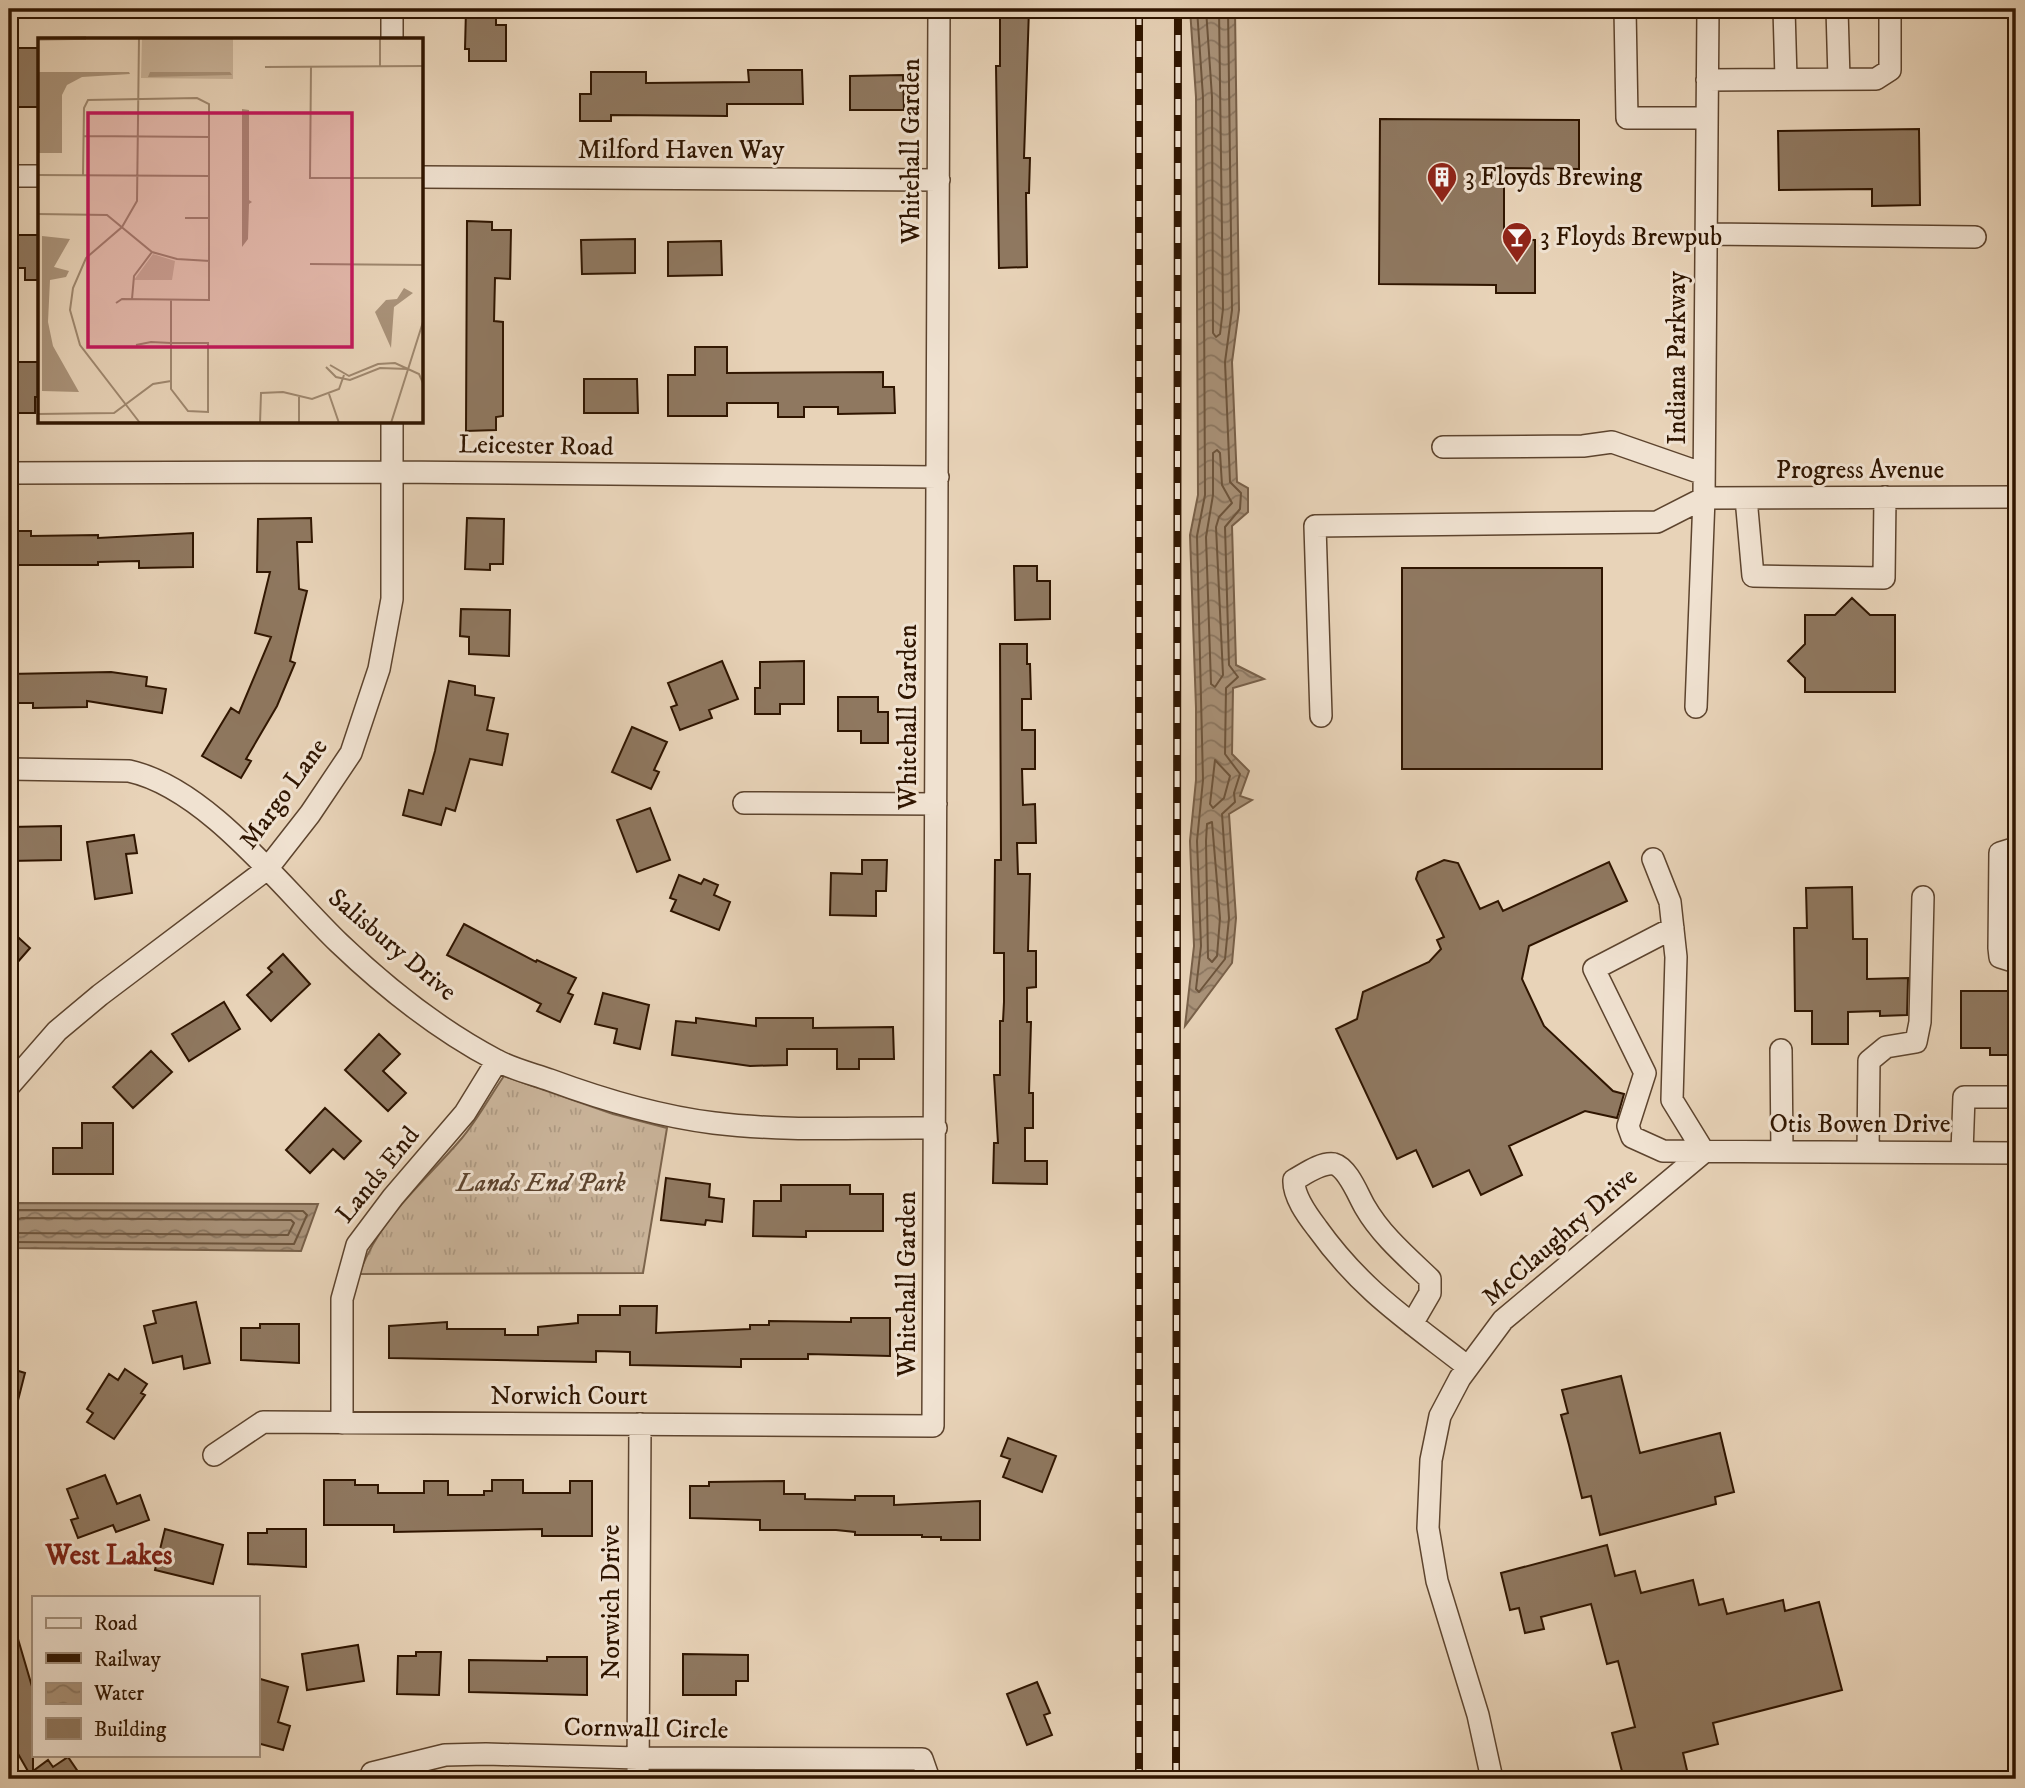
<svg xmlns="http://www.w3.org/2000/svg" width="2025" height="1788" font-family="'IM FELL DW Pica',serif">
<defs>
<pattern id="grass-tufts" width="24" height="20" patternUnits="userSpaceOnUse" patternTransform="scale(1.75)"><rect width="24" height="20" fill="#c9b399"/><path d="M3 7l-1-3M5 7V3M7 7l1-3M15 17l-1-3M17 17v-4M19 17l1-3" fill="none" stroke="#ad9982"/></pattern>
<pattern id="water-waves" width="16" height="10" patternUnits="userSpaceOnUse" patternTransform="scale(1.75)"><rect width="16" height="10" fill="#a99279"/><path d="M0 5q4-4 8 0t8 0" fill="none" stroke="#8a7661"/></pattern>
</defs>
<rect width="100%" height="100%" fill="#e8d3b8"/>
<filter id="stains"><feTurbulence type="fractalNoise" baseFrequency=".00286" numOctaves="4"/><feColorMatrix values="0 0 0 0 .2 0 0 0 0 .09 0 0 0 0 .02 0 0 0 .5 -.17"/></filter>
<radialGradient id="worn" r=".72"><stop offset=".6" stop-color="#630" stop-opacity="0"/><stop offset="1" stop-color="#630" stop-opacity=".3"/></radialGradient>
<path fill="url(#grass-tufts)" stroke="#7c644c" stroke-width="2" d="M 504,1076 L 613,1114 L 667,1128 L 643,1273 L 359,1274 C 382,1214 422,1185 462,1138 C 478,1119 490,1096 504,1076 Z"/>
<path fill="url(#water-waves)" stroke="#786049" stroke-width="2" d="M 1190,9 L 1235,9 L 1239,310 L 1232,362 L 1237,482 L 1248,488 L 1248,512 L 1232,526 L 1236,665 L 1264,679 L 1233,688 L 1232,754 L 1249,771 L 1240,796 L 1252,800 L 1229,814 L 1236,918 L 1232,963 L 1185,1026 L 1194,946 L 1190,841 L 1196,780 L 1196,708 L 1190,535 L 1198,495 L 1196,97 Z
M 13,1203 L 318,1204 L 301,1251 L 9,1248 L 9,1212 Z"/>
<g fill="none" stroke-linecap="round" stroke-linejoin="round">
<path stroke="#6c543c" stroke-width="2" d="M 1197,9 L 1203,97 L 1205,495 L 1197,536 L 1203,780 L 1197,841 L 1201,946 L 1196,989 L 1199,992 L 1225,959 L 1229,918 L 1222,814 L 1235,802 L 1234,793 L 1240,774 L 1225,754 L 1226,688 L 1238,677 L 1229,665 L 1225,527 L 1240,509 L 1241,493 L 1230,482 L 1225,362 L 1232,310 L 1228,9
M 1206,9 L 1212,97 L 1213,333 L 1216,337 L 1220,334 L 1223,309 L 1219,9
M 1217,450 L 1220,453 L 1222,485 L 1232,503 L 1219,517 L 1216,527 L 1223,675 L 1215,687 L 1211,684 L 1206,537 L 1213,495 L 1213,453 Z
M 1215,760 L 1230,776 L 1224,798 L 1213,808 L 1210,804 Z
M 1212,822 L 1220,918 L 1217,956 L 1212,962 L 1208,958 L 1206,841 L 1207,824 Z
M 9,1213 L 19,1210 L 303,1211 L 307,1215 L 294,1244 L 9,1242
M 9,1222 L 22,1218 L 291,1220 L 294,1223 L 288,1235 L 9,1233"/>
</g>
<path fill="#8f7860" stroke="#2f1500" stroke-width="2" d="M 466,9 L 496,9 L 496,25 L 506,25 L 506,61 L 469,61 L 469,49 L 465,49 Z
M 1000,9 L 1029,9 L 1024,158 L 1030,158 L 1029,193 L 1026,193 L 1027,267 L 999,268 L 996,66 L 1000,66 Z
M 13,48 L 40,48 L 40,107 L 13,107 Z
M 748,70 L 802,70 L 803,104 L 727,104 L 727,116 L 611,115 L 611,121 L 580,121 L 580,94 L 591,94 L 591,72 L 646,72 L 646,83 L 749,82 Z
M 903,75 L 904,110 L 850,110 L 850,76 Z
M 1380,119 L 1579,120 L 1579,169 L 1504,168 L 1504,239 L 1535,240 L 1535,293 L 1496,293 L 1496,285 L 1379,284 Z
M 1919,129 L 1920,205 L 1872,206 L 1872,189 L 1779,190 L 1778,131 Z
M 467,221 L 492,222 L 492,230 L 511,230 L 510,279 L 495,278 L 494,321 L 503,322 L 503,416 L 496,417 L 496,430 L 466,431 Z
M 15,235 L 40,235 L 40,280 L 25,280 L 25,268 L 16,268 Z
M 635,239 L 635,273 L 582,274 L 581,240 Z
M 721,241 L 722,275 L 668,276 L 668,242 Z
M 695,347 L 727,347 L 727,373 L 883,372 L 883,387 L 894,387 L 895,413 L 838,414 L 838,407 L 804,407 L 804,417 L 778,417 L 778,403 L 727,403 L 727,416 L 668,416 L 668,375 L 695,375 Z
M 13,362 L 40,362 L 40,397 L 35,397 L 35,413 L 13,413 Z
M 584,379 L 637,379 L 638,413 L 584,413 Z
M 311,518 L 312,542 L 297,542 L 299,589 L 307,591 L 290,661 L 295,663 L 277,706 L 246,759 L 251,761 L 241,778 L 202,756 L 231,708 L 239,713 L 271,637 L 255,633 L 270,572 L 257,572 L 258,519 Z
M 467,518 L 504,519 L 503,564 L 490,564 L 490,570 L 465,569 Z
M 9,531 L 31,531 L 31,536 L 98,535 L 98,538 L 193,533 L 193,567 L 139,568 L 139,561 L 98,562 L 98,565 L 9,565 Z
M 1014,566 L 1037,566 L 1037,581 L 1050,581 L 1050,619 L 1015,620 Z
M 1402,568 L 1602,568 L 1602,769 L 1402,769 Z
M 1852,598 L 1870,615 L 1895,615 L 1895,692 L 1805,692 L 1805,678 L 1788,661 L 1805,644 L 1805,615 L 1835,615 Z
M 461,609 L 510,610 L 509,656 L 469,654 L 469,637 L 460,636 Z
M 1000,644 L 1027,644 L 1027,664 L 1030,664 L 1031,699 L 1022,699 L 1022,730 L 1035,730 L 1035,769 L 1022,769 L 1023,805 L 1035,804 L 1036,843 L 1017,843 L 1018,874 L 1030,874 L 1028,951 L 1036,951 L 1036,987 L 1027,988 L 1027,1022 L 1031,1022 L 1029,1093 L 1033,1093 L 1033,1128 L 1025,1128 L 1025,1161 L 1047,1161 L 1047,1184 L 993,1183 L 994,1143 L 998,1143 L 994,1075 L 1000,1075 L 1000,1021 L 1003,1021 L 1004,1002 L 1004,953 L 994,953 L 995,860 L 1001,860 Z
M 722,661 L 738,699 L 709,710 L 712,718 L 680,730 L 671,707 L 677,705 L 668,683 Z
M 804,661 L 804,704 L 780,704 L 780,714 L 755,714 L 755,688 L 760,688 L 760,662 Z
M 111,672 L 147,677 L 146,686 L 166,689 L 162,713 L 87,701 L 87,707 L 33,708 L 33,703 L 9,703 L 9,674 Z
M 449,681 L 475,686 L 475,695 L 494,698 L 487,730 L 508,734 L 502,765 L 470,759 L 455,811 L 446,808 L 441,825 L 403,815 L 409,790 L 423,794 L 435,751 Z
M 838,697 L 878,697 L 878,712 L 888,712 L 888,743 L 861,743 L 861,731 L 838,731 Z
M 632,727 L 667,742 L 654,770 L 659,772 L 651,789 L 612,772 Z
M 650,808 L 670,860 L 637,872 L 617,820 Z
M 61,826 L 61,860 L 9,861 L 9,827 Z
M 134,835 L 137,853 L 126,854 L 132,893 L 95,899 L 87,842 Z
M 862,860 L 887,860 L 886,891 L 876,891 L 876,916 L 830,915 L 831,873 L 862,874 Z
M 1444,860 L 1458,863 L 1480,909 L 1498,901 L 1503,911 L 1609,862 L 1627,901 L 1529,946 L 1522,979 L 1544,1026 L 1613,1091 L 1624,1094 L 1617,1118 L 1585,1111 L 1509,1146 L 1522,1175 L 1481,1195 L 1469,1170 L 1433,1187 L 1416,1150 L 1397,1159 L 1336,1029 L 1357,1019 L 1363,992 L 1429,962 L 1441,949 L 1437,940 L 1444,937 L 1416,879 L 1418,872 Z
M 679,875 L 701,884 L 704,879 L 718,885 L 714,895 L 730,902 L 719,930 L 671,911 L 676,900 L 670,898 Z
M 1852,887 L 1853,939 L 1867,939 L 1867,979 L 1908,978 L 1907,1015 L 1880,1016 L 1880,1011 L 1848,1012 L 1848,1044 L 1812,1044 L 1812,1011 L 1795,1011 L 1794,928 L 1807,928 L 1806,888 Z
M 464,924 L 536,962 L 537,960 L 576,978 L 568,993 L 573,995 L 560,1022 L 537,1011 L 541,1004 L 447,955 Z
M 9,929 L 30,948 L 9,972 Z
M 283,954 L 310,984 L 271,1021 L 247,995 L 272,972 L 268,968 Z
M 1961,991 L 2016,991 L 2016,1055 L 1990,1055 L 1990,1048 L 1961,1048 Z
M 603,993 L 649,1005 L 640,1049 L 614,1043 L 617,1029 L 595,1024 Z
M 224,1002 L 240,1029 L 189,1061 L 172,1034 Z
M 696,1018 L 756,1026 L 756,1018 L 813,1018 L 813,1028 L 893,1027 L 894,1059 L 859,1059 L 859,1069 L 837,1069 L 837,1049 L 787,1049 L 787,1065 L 750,1066 L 672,1055 L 676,1021 L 696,1023 Z
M 379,1034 L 400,1054 L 383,1071 L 406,1093 L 388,1111 L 345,1070 Z
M 151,1051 L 172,1072 L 133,1108 L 113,1087 Z
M 325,1108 L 361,1141 L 344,1159 L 333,1149 L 310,1173 L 286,1150 Z
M 82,1123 L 113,1123 L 113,1174 L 53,1174 L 53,1148 L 82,1148 Z
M 666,1178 L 710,1184 L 709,1197 L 724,1199 L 722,1222 L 706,1220 L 705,1225 L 661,1220 Z
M 781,1185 L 850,1185 L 850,1194 L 883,1194 L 883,1231 L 806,1231 L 806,1237 L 753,1236 L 754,1201 L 781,1201 Z
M 196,1302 L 210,1363 L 184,1369 L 182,1356 L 153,1363 L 144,1326 L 156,1323 L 153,1311 Z
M 620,1306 L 657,1306 L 656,1333 L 750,1329 L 750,1325 L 769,1325 L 769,1321 L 851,1322 L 851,1318 L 890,1318 L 890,1356 L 808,1354 L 808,1359 L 741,1359 L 741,1367 L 630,1365 L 630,1352 L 596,1351 L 596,1362 L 389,1358 L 389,1326 L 447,1322 L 447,1329 L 505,1329 L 505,1335 L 538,1335 L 538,1327 L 578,1323 L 578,1315 L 620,1315 Z
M 260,1324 L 299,1324 L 299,1363 L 241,1360 L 241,1328 L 260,1328 Z
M 9,1368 L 25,1373 L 14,1416 L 9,1415 Z
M 125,1369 L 147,1384 L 141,1393 L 145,1395 L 114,1439 L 87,1422 L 93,1413 L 87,1409 L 109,1374 L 118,1380 Z
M 1621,1376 L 1640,1453 L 1720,1433 L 1734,1492 L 1715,1497 L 1716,1504 L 1600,1535 L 1591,1496 L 1582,1498 L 1569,1445 L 1561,1415 L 1568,1413 L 1562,1390 Z
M 1008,1438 L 1056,1456 L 1042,1492 L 1003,1477 L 1010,1459 L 1001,1456 Z
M 105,1475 L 117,1504 L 140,1495 L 149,1520 L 116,1532 L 113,1525 L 78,1538 L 71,1520 L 78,1518 L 67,1489 Z
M 324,1480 L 355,1480 L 355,1485 L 378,1485 L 378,1493 L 424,1493 L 424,1481 L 448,1481 L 448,1495 L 484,1495 L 484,1491 L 492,1491 L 492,1480 L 523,1480 L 523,1493 L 570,1493 L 570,1481 L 592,1481 L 592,1536 L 542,1536 L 542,1529 L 394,1532 L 394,1525 L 324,1525 Z
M 784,1481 L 784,1494 L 805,1494 L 805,1499 L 855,1500 L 855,1496 L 894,1496 L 894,1505 L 980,1501 L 980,1540 L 941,1540 L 941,1537 L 922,1537 L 922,1535 L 855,1535 L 855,1532 L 836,1530 L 760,1530 L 760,1520 L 690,1518 L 690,1486 L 709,1486 L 709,1482 Z
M 165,1529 L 223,1545 L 213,1584 L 155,1570 Z
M 267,1529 L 306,1529 L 306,1567 L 248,1564 L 248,1533 L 267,1533 Z
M 1607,1545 L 1615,1576 L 1635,1571 L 1641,1593 L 1693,1580 L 1699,1605 L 1723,1599 L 1727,1614 L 1783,1600 L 1785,1611 L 1819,1602 L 1842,1690 L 1713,1723 L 1718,1744 L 1683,1753 L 1689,1779 L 1624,1779 L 1612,1733 L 1635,1727 L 1618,1661 L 1607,1664 L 1591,1604 L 1541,1617 L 1544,1629 L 1525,1633 L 1519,1608 L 1510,1610 L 1501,1573 Z
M 9,1622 L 13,1622 L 33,1690 L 33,1771 L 48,1760 L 53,1767 L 68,1757 L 83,1779 L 21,1779 L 29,1773 L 9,1738 L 15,1733 L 9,1720 Z
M 358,1645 L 364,1681 L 307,1690 L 302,1654 Z
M 416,1652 L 441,1652 L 439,1695 L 397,1694 L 398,1656 L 416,1656 Z
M 683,1654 L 748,1655 L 748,1681 L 736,1681 L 736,1695 L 683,1695 Z
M 547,1657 L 587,1657 L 587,1695 L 469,1692 L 469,1660 L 547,1661 Z
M 257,1678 L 288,1687 L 278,1722 L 290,1726 L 283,1750 L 257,1743 Z
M 1037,1682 L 1050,1713 L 1044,1715 L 1052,1735 L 1027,1745 L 1007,1694 Z"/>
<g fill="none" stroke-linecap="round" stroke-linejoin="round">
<g stroke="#5d442e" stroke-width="24">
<path id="minor" d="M 392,9 L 392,40
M 1625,9 L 1627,118 L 1707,118
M 1784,9 L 1786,79
M 1837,9 L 1839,79
M 1707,80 L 1876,79 L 1890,70 L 1890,9
M 9,176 L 40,176
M 422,177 L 939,180
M 1706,234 L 1975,237
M 1443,447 L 1583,446 L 1612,442 L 1704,474
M 9,473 L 392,472 L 938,477
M 1746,498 L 1753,576 L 1884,578 L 1885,497
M 1696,707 L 1704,498 L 1708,9
M 1321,716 L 1315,526 L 1657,522 L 1704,498 L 2016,497
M 9,769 L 129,771 C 207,788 282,888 339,943 C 385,987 439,1030 496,1060 C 512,1069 533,1074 550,1080 C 604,1100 657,1116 714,1123 C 787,1132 862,1127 936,1128
M 744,803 L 936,804
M 2016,848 L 2000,853 L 1999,948 L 2000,957 L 2016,962
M 1653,859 L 1670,902 L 1676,957 L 1672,1100 L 1704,1152
M 1673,928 L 1594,969 L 1645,1073 L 1628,1126 L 1632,1137 L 1663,1151 L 2016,1153
M 1781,1050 L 1782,1152
M 9,1086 L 57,1031 L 100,995 L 267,869 L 310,814 L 351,753 L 379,669 L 392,599 L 392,422
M 1868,1152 L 1869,1061 L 1886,1047 L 1916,1042 L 1920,1022 L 1923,897
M 1962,1152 L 1964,1097 L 2016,1097
M 1412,1324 L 1430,1293 L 1430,1279 C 1407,1257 1381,1235 1365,1207 C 1358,1195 1348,1168 1334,1164 C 1321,1162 1305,1174 1294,1180 C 1293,1196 1307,1215 1317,1228 C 1362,1291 1408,1320 1468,1367
M 342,1423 L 342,1299 L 357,1245 L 393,1197 L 465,1113 L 497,1061
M 214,1455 L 263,1422 L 933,1426 L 939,9
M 372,1773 L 445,1755 L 486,1754 L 638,1758 L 922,1759 L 929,1779
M 638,1779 L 640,1424
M 1492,1779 L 1478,1715 L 1437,1581 L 1428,1528 L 1431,1460 L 1440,1416 L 1460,1378 L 1503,1320 L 1704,1152"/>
</g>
<use href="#minor" stroke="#f0e2d1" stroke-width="21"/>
<g stroke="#2f1500" stroke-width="8">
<path id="rail" d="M 1139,9 L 1139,1779
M 1176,1779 L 1178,9"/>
</g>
<use href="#rail" stroke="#f0e2d1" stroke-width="5" stroke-dasharray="16" stroke-linecap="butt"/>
</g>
<defs>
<g id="building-pin" transform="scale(1.575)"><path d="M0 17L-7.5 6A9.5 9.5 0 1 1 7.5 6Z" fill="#8f2418" stroke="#f0e2d1"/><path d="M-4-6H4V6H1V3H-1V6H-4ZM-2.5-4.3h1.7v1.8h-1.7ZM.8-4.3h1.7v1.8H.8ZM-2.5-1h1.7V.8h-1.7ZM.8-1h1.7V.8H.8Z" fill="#fff"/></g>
<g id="bar-pin" transform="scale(1.575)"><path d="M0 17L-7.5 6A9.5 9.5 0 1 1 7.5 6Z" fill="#8f2418" stroke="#f0e2d1"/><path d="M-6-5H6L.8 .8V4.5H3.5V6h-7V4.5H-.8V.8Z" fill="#fff"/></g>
</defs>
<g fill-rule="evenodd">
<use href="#building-pin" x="1442" y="177"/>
<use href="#bar-pin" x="1517" y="237"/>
</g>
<g text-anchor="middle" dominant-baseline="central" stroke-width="6" stroke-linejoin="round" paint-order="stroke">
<g font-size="26" fill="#2f1500" stroke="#f0e2d1">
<text x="681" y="150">Milford Haven Way</text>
<text transform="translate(911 151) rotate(-90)">Whitehall Garden</text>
<text transform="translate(1677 358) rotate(-90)">Indiana Parkway</text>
<text transform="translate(536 446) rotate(1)">Leicester Road</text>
<text x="1860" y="470">Progress Avenue</text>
<text transform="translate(908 717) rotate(-90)">Whitehall Garden</text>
<text transform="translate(284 794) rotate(-54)">Margo Lane</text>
<text transform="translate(392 945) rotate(40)">Salisbury Drive</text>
<text x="1860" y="1124">Otis Bowen Drive</text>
<text transform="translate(378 1175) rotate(-51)">Lands End</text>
<text transform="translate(1560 1237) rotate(-41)">McClaughry Drive</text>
<text transform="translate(907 1284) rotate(-90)">Whitehall Garden</text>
<text x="569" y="1396">Norwich Court</text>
<text transform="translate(611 1602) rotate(-90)">Norwich Drive</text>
<text transform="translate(646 1729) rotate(1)">Cornwall Circle</text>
</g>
<g font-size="26" fill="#2f1500" stroke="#f0e2d1" text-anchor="start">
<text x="1465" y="177">3 Floyds Brewing</text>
<text x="1540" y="237">3 Floyds Brewpub</text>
</g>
<g font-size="26" font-style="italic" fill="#5d442e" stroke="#f0e2d1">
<text x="541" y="1183">Lands End Park</text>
</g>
<g font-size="28" font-weight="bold" fill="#7a1f14" stroke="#f0e2d1">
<text x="109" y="1555">West Lakes</text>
</g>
</g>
<g transform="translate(38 38)">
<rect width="385" height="385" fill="#e8d3b8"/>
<path d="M 104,0 L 195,0 L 195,41 L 103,40 ZM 115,216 L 137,223 L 134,242 L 96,242 Z" fill="#c9b399"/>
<path d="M 0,34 L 91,34 L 92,36 L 44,39 L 29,47 L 24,57 L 24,115 L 0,115 ZM 112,34 L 192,34 L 194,37 L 110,39 ZM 204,71 L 211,72 L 211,162 L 214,164 L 211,166 L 210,201 L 204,209 ZM 4,198 L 32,201 L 16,229 L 31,233 L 28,239 L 12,242 L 10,284 L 15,308 L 41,354 L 4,353 ZM 366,250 L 375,255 L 356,269 L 353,310 L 337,274 L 348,262 L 359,261 Z" fill="#a99279"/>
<path fill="none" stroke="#a99279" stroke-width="3.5" d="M 0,1 L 48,0"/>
<path fill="none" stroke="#9e876e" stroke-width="2" d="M 101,0 L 99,163 L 84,189 L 48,220 L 35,250 L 32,272 L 42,307 L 102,385M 342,0 L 342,28M 273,28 L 272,140 L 385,140M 227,29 L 385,28M 45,98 L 172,99M 0,137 L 172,138M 45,137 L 46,70 L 50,62 L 159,60 L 171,66 L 171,262 L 84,261 L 78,265M 0,176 L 69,177 L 114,214 L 139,221 L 172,223M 147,180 L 172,180M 272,226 L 385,227M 94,261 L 96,238 L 114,214M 98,307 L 113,304 L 133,305 L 170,305 L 170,374 L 150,373 L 133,351 L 133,262M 292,327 L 311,338 L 340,326 L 357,325 L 381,336 L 385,345M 288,329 L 298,339 L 312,342 L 342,330 L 370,331M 291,356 L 301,385M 0,376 L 76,375 L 115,346 L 133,343M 222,385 L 223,355 L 245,354 L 274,361 L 301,351 L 306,337M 261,385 L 261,359M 353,385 L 385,284"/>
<path fill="#c2185b" fill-opacity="0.15" stroke="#c2185b" stroke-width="3.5" d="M 50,75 L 314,75 L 314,309 L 50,309 Z"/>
<rect width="385" height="385" fill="none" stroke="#2f1500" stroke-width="3.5"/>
</g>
<rect width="2025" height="1788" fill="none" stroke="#e8d3b8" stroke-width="35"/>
<rect x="10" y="10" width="2004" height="1767" fill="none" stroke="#2f1500" stroke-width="3.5"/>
<rect x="18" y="18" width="1990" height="1753" fill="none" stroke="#2f1500" stroke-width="2"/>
<rect x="32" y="1596" width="228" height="161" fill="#f0e2d1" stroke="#a3907d" stroke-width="2"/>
<rect x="46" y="1618" width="35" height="10" fill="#f0e2d1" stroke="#a3907d" stroke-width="2"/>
<text x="94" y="1630" font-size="21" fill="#2f1500">Road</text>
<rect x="46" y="1653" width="35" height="10" fill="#2f1500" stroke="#a3907d" stroke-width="2"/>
<text x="94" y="1666" font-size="21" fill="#2f1500">Railway</text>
<rect x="46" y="1683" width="35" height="21" fill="url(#water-waves)" stroke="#a3907d" stroke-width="2"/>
<text x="94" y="1700" font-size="21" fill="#2f1500">Water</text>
<rect x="46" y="1718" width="35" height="21" fill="#8f7860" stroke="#a3907d" stroke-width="2"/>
<text x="94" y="1736" font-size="21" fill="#2f1500">Building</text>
<rect width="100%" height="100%" filter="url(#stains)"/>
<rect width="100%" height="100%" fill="url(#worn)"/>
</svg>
